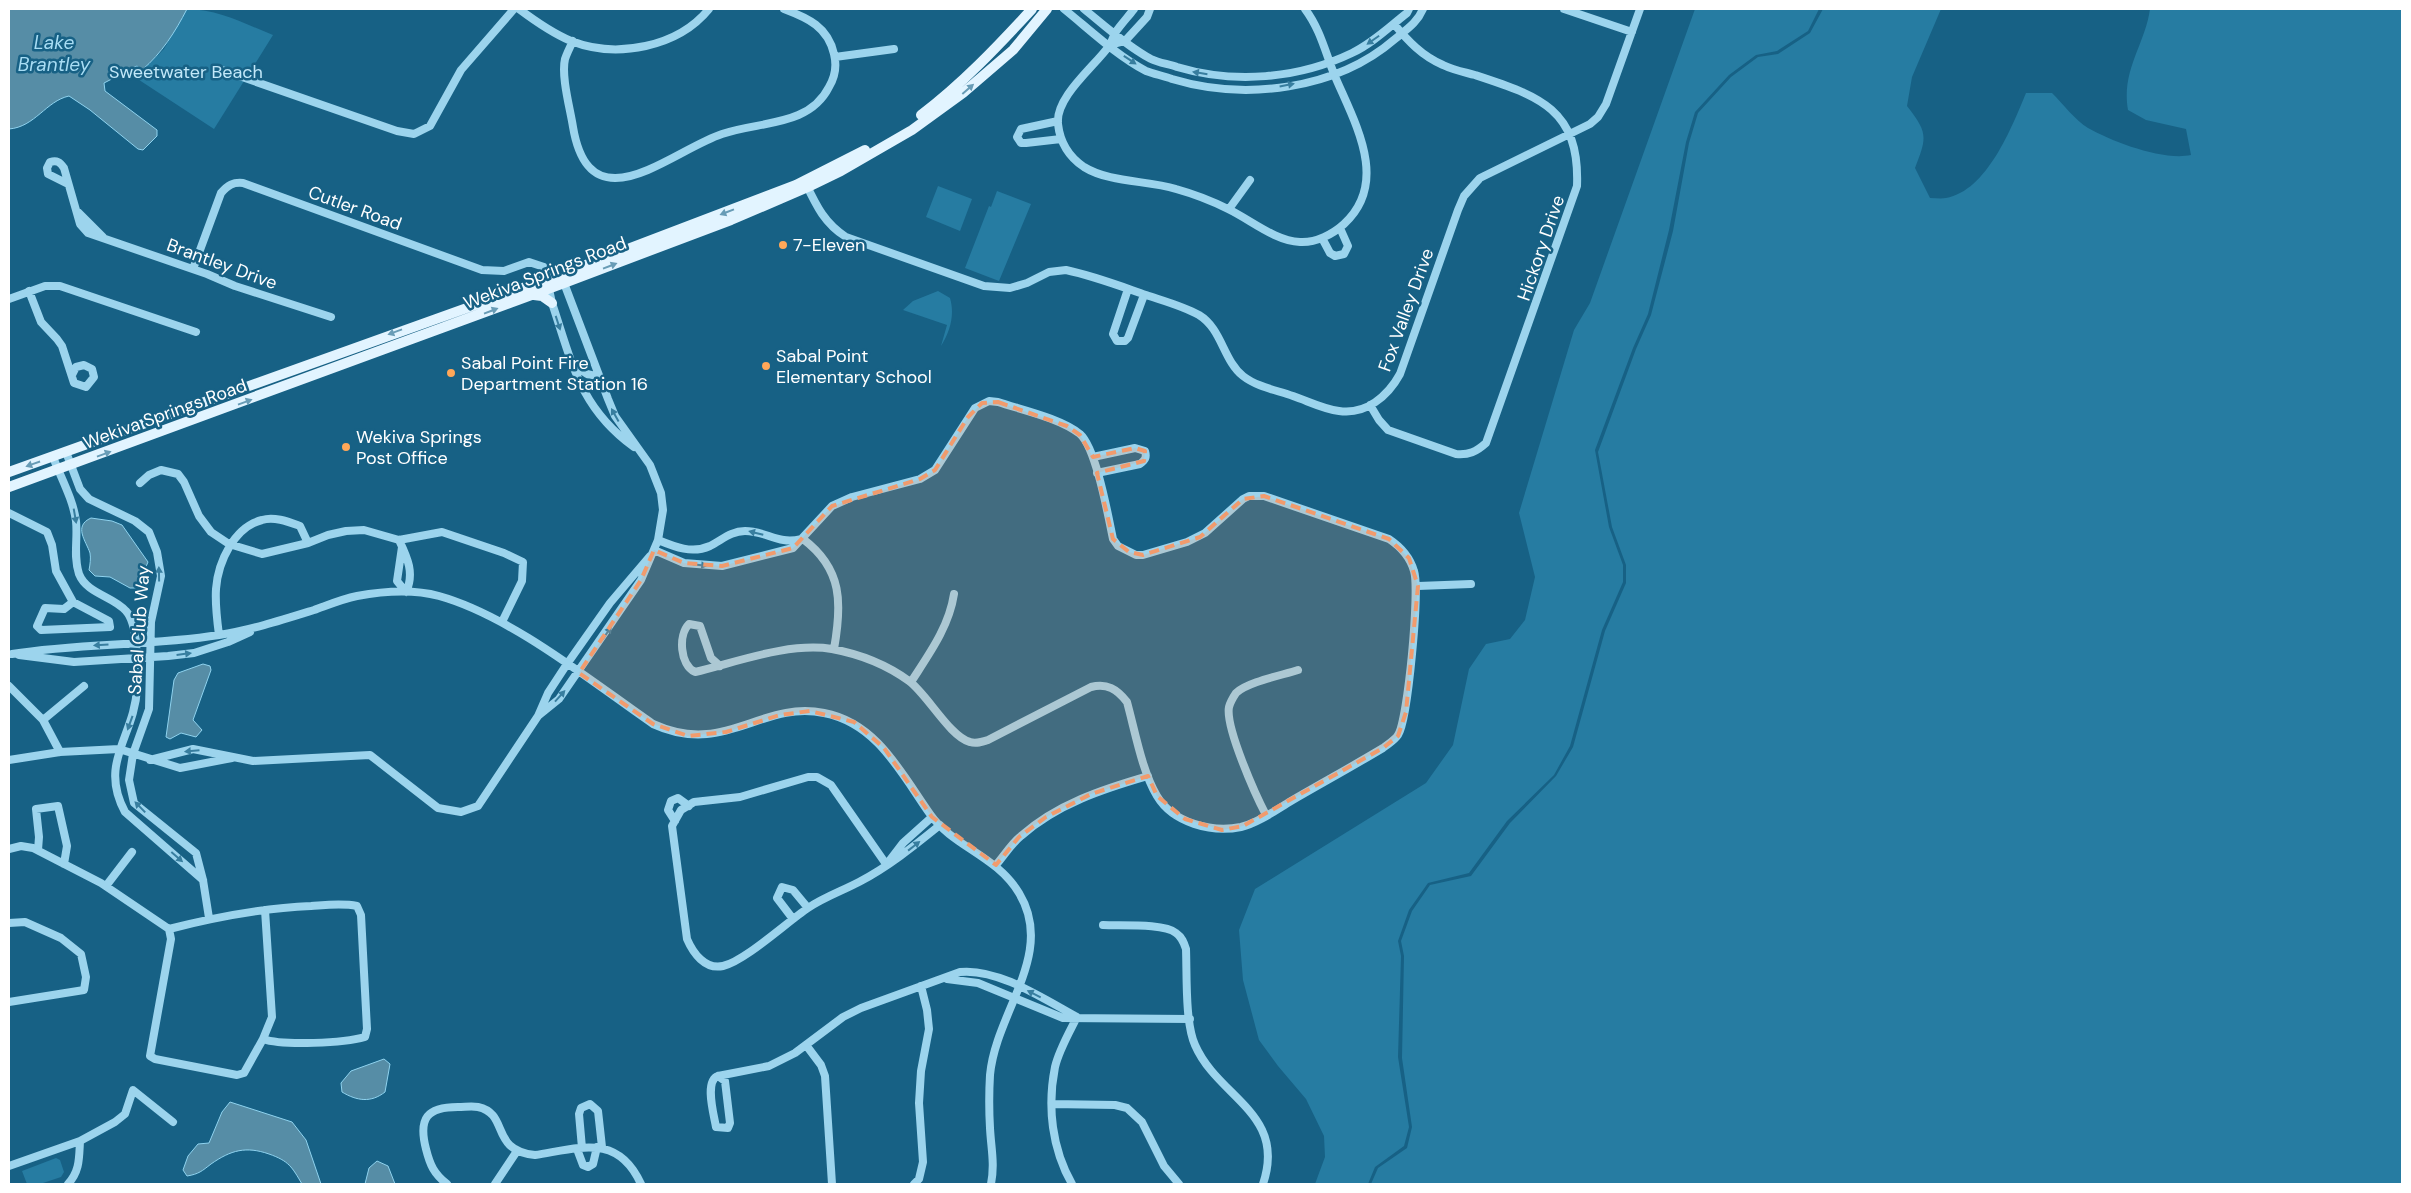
<svg xmlns="http://www.w3.org/2000/svg" width="2411" height="1193" font-family="'DM Sans',sans-serif">
<rect width="100%" height="100%" fill="#176185"/>
<path fill="#267ca2" d="M 187,9 C 218,9 245,24 273,35 L 248,75 L 220,66 L 218,72 L 244,81 L 214,129 L 130,74 L 139,68 L 143,70 L 164,49 Z
M 1695,9 L 1819,9 L 1808,31 L 1777,51 L 1756,55 L 1729,75 L 1695,112 L 1686,142 L 1669,230 L 1648,314 L 1633,348 L 1595,450 L 1609,527 L 1623,565 L 1623,582 L 1602,630 L 1570,746 L 1554,775 L 1507,821 L 1469,873 L 1428,883 L 1409,910 L 1398,941 L 1401,956 L 1398,1057 L 1409,1127 L 1404,1146 L 1375,1167 L 1368,1184 L 1315,1184 L 1325,1157 L 1324,1136 L 1306,1099 L 1278,1066 L 1259,1040 L 1243,980 L 1239,930 L 1255,889 L 1426,783 L 1453,745 L 1469,669 L 1486,644 L 1510,639 L 1525,620 L 1535,577 L 1519,513 L 1574,330 L 1590,303 Z
M 1823,9 L 1941,9 L 1912,77 L 1907,106 C 1928,133 1927,137 1915,168 L 1930,198 C 1935,198 1941,199 1946,198 C 1987,191 2012,127 2026,93 L 2052,93 C 2063,104 2075,120 2088,128 C 2113,142 2163,161 2191,155 L 2186,129 L 2146,120 L 2128,110 C 2121,70 2145,45 2150,9 L 2402,9 L 2402,1184 L 1371,1184 L 1378,1168 L 1407,1148 L 1412,1127 L 1402,1058 L 1404,956 L 1401,941 L 1412,911 L 1430,885 L 1471,876 L 1510,823 L 1556,776 L 1573,747 L 1605,631 L 1626,583 L 1626,565 L 1612,527 L 1598,452 L 1636,349 L 1651,315 L 1673,231 L 1689,143 L 1698,113 L 1731,77 L 1758,57 L 1778,54 L 1810,33 Z
M 938,186 L 972,199 L 960,231 L 926,217 Z
M 997,191 L 1031,204 L 999,281 L 965,268 L 989,206 L 991,207 Z
M 938,291 L 950,298 C 955,315 950,332 941,346 L 947,325 L 903,310 L 913,301 Z
M 56,1158 L 60,1160 L 64,1172 L 61,1177 L 40,1184 L 27,1184 L 22,1171 Z"/>
<path fill="#568da6" stroke="#8fd3ef" d="M 9,9 L 187,9 C 175,32 162,53 142,70 L 137,66 L 104,83 L 105,91 L 157,130 L 157,136 L 143,150 L 138,149 L 90,110 L 69,96 C 46,101 35,127 9,129 Z
M 91,518 L 112,521 L 122,525 L 148,562 L 137,588 L 130,588 L 110,577 L 95,576 L 89,570 C 90,565 91,558 90,553 C 86,541 73,526 91,518 Z
M 203,664 L 210,666 L 211,670 L 193,720 L 202,730 L 196,737 L 181,733 L 170,739 L 166,737 L 174,680 L 178,673 Z
M 384,1059 L 390,1064 L 385,1092 C 371,1103 357,1101 342,1092 L 341,1083 L 351,1071 Z
M 230,1102 L 292,1122 L 306,1140 L 321,1184 L 302,1184 C 292,1167 289,1161 269,1154 C 246,1146 231,1150 211,1164 C 202,1171 199,1174 187,1176 L 183,1170 L 188,1156 L 198,1144 L 209,1143 L 222,1112 Z
M 377,1161 L 388,1166 L 395,1184 L 365,1184 L 369,1168 Z"/>
<g fill="none" stroke-linecap="round" stroke-linejoin="round">
<path stroke="#9cd4ed" stroke-width="8" d="M 519,9 C 535,21 552,33 571,41 C 617,59 678,47 709,9
M 1064,9 C 1090,30 1116,55 1146,71 C 1154,74 1164,76 1172,79 C 1245,101 1336,90 1395,39 C 1407,29 1417,23 1423,9
M 1084,9 C 1105,26 1127,46 1151,59 C 1159,63 1169,64 1177,67 C 1234,84 1298,79 1352,53 C 1373,43 1389,27 1407,13 L 1409,9
M 1134,9 C 1128,17 1121,24 1115,33 C 1113,37 1112,42 1109,46 C 1095,66 1055,97 1058,124 C 1060,142 1069,157 1084,167 C 1110,183 1147,180 1176,189 C 1194,194 1212,201 1228,209 C 1251,220 1275,241 1300,242 C 1316,243 1333,234 1344,224 C 1391,181 1353,120 1334,74 C 1325,51 1320,29 1305,9
M 1564,9 L 1632,32
M 573,41 C 570,47 567,53 565,59 C 561,76 570,108 573,127 C 590,228 671,151 722,134 C 759,121 809,127 829,87 C 835,77 837,66 834,54 C 828,27 808,18 784,9
M 1110,45 L 1125,41 L 1147,17 L 1150,9
M 835,57 L 894,49
M 222,70 L 397,131 L 414,134 L 430,126 L 461,70 L 514,9
M 1058,121 L 1021,129 L 1017,137 L 1021,143 L 1026,143 L 1061,139
M 805,182 C 816,205 824,223 846,237 L 984,286 L 1010,288 L 1027,283 L 1049,272 L 1066,270 C 1094,276 1120,286 1146,295 C 1164,301 1183,306 1199,315 C 1222,329 1223,360 1243,376 C 1257,387 1276,390 1293,396 C 1308,401 1323,409 1339,411 C 1366,415 1388,396 1400,374 L 1458,210 L 1464,196 L 1480,178 L 1590,124 L 1598,117 L 1606,104 L 1640,9
M 68,184 L 48,174 L 47,168 L 50,162 C 57,160 60,162 64,168 L 80,224 L 88,233 L 207,274 L 235,286 L 331,317
M 1229,209 L 1250,180
M 78,212 L 103,237
M 1322,238 L 1330,253 L 1335,256 L 1344,254 L 1348,246 L 1340,228
M 193,269 L 221,193 C 228,185 233,182 243,183 L 482,270 L 504,271 L 529,262 L 544,267 L 564,283 L 608,399 L 615,416 L 650,465 L 661,493 L 663,510 L 658,540 L 641,580 L 559,699 L 538,716
M 551,285 L 549,289 L 552,303 C 572,363 580,408 634,447
M 1128,289 L 1113,334 L 1117,341 L 1125,341 L 1128,338 L 1144,295
M 29,291 L 41,322 L 57,339 L 62,346 L 74,383 L 86,387 L 94,377 L 92,369 L 84,365 L 76,367 L 72,375
M 9,299 L 45,286 L 60,286 L 196,332
M 574,365 L 587,374 L 599,377
M 1370,405 L 1379,420 L 1388,430 L 1456,454 C 1469,455 1476,452 1486,443 L 1577,186 C 1580,109 1539,96 1475,75 C 1464,72 1453,70 1443,65 C 1422,56 1408,41 1394,24
M 66,452 L 80,489 L 89,499 L 135,521 L 149,532 L 157,552 L 161,576 L 151,622 L 149,709 L 133,754 L 129,780 L 134,803 L 196,853 L 203,880 L 209,918
M 53,457 C 61,478 73,499 76,521 C 78,539 73,555 79,574 C 87,594 113,596 126,611 C 139,625 137,669 137,688 C 135,736 98,762 125,812 L 203,880
M 1093,457 L 1135,448 L 1145,451 C 1147,458 1145,460 1140,464 L 1097,473
M 140,483 L 149,475 L 161,470 L 178,474 L 184,482 L 199,516 L 211,532 L 229,544 L 262,554 L 308,543 L 328,535 L 346,531 L 364,530 L 399,540
M 9,513 L 47,532 L 52,545 L 56,571 L 73,602
M 803,539 C 843,569 842,604 834,649
M 399,540 L 442,532 L 504,553 L 523,562 L 522,581 L 502,622
M 399,540 C 407,557 415,573 406,592 L 397,581 L 402,547
M 658,540 C 675,547 692,554 710,546 C 722,540 731,531 745,531 C 767,531 778,545 801,539
M 654,550 L 684,563 L 722,566 L 793,548 L 832,506 L 852,497 L 920,479 L 935,470 L 975,408 L 989,401 L 998,402 C 1022,410 1060,418 1080,434 C 1096,448 1108,515 1113,539 L 1118,546 L 1136,555 L 1143,555 L 1187,542 L 1205,533 L 1243,499 L 1249,496 L 1264,496 L 1389,539 C 1401,547 1410,557 1414,571 C 1420,589 1408,720 1398,735 C 1395,740 1388,744 1383,748 C 1353,766 1322,783 1291,801 C 1276,810 1258,823 1241,827 C 1212,833 1173,823 1157,796 C 1142,771 1135,731 1127,702 C 1117,689 1107,683 1091,687 L 988,740 C 982,742 976,744 970,742 C 950,737 927,694 909,681 C 887,665 859,654 832,649 C 789,642 737,662 695,672 C 680,665 678,635 689,624 L 700,626 L 711,658 L 720,666
M 1418,586 L 1471,584
M 73,602 L 109,621 L 110,627 L 41,630 L 37,626 L 45,608 L 64,609 Z
M 219,635 C 217,620 215,604 216,589 C 218,562 234,527 262,520 C 274,516 289,522 300,526 L 308,543
M 12,654 C 80,643 150,646 219,635 C 251,630 282,620 314,610 C 328,605 342,599 357,596 C 384,591 413,589 439,596 C 511,616 592,682 653,724 C 725,757 761,700 824,713 C 877,723 901,773 930,814 C 953,847 996,855 1019,893 C 1056,954 996,1011 990,1075 C 989,1092 989,1111 990,1128 C 991,1148 995,1164 991,1184
M 19,655 L 74,662 L 168,656 L 194,653 L 228,642 L 250,632
M 911,682 C 929,654 949,627 954,594
M 9,686 L 43,720 L 60,752
M 43,720 L 84,686
M 9,760 L 60,752 L 119,749 L 180,768 L 232,758
M 150,760 L 193,749 L 253,761 L 370,755 L 438,808 L 461,812 L 478,806 L 538,716 L 548,693 L 567,664 L 610,603 L 650,556
M 1266,815 C 1256,796 1225,727 1229,707 C 1230,703 1234,696 1236,693 C 1247,682 1283,675 1298,670
M 675,821 L 668,810 L 671,801 L 678,798 L 689,806
M 9,849 L 21,846 L 33,848 L 101,883 L 169,929 L 171,939 L 150,1056 L 155,1059 L 237,1075 L 244,1073 L 263,1039 C 283,1046 344,1043 365,1037 L 367,1029 L 361,915 L 357,906 C 342,903 326,905 311,906 C 263,908 216,917 169,929
M 38,850 L 39,837 L 36,809 L 58,806 L 67,846 L 64,864
M 890,860 L 903,843 L 932,817
M 886,864 L 831,785 L 817,777 L 808,777 L 740,797 L 694,802 L 681,810 L 672,826 L 687,939 C 693,953 705,970 723,966 C 745,961 787,922 808,908 C 824,897 842,891 859,882 C 888,867 914,846 940,825
M 996,865 C 1004,856 1011,844 1021,836 C 1057,804 1103,789 1148,776
M 106,886 L 132,852
M 793,919 L 777,898 L 782,887 L 793,890 L 808,908
M 9,923 L 25,922 L 61,938 L 81,954 L 86,977 L 84,990 L 9,1002
M 1103,925 C 1120,926 1164,923 1176,933 C 1182,937 1184,943 1186,949 C 1187,975 1185,1023 1195,1045 C 1218,1098 1287,1113 1263,1184
M 947,979 L 978,983 L 1063,1018 L 1190,1019
M 263,1039 L 272,1017 L 265,910
M 806,1045 L 821,1065 L 825,1076 L 832,1184
M 718,1076 L 725,1081 L 730,1123 L 728,1128 L 716,1127 C 714,1115 704,1081 718,1076 L 769,1066 L 795,1053 L 843,1017 L 861,1008 L 960,972 C 998,968 1044,999 1077,1017
M 1052,1104 L 1115,1105 L 1127,1108 L 1142,1122 L 1164,1166 L 1179,1184
M 582,1148 L 579,1114 L 581,1108 L 590,1104 L 598,1111 L 602,1147
M 577,1149 L 583,1165 L 588,1167 L 593,1164 L 597,1147
M 9,1166 L 80,1141
M 68,1184 C 80,1171 79,1158 80,1141 L 115,1122 L 125,1114 L 133,1090 L 173,1122
M 447,1184 C 434,1174 430,1165 426,1149 C 418,1118 427,1107 458,1107 C 465,1107 472,1106 478,1107 C 510,1114 489,1150 535,1155 C 580,1148 618,1133 641,1184
M 495,1184 L 517,1151
M 914,1184 L 919,1179 L 923,1162 L 919,1103 L 921,1071 L 929,1029 L 927,1010 L 921,986
M 1072,1184 C 1052,1149 1047,1107 1055,1067 C 1059,1050 1069,1033 1077,1017"/>
<path stroke="#e2f4ff" stroke-width="10" d="M 921,115 C 962,84 997,47 1032,9
M 534,295 L 542,296 L 552,303
M 9,472 L 570,271 L 796,185 L 865,150
M 9,487 L 564,283 L 731,220 L 808,187 L 841,171 L 912,130 L 963,93 L 1013,50 L 1047,9"/>
</g>
<defs><path id="oneway-solid" d="M-6-.8H1V-3.2L6.5 0L1 3.2V.8H-6Z" transform="scale(1.25)"/></defs>
<g fill="#387e9f">
<use href="#oneway-solid" transform="translate(1373 40) rotate(145)"/>
<use href="#oneway-solid" transform="translate(1130 60) rotate(34)"/>
<use href="#oneway-solid" transform="translate(1200 73) rotate(-171)"/>
<use href="#oneway-solid" transform="translate(1287 85) rotate(-11)"/>
<use href="#oneway-solid" transform="translate(558 323) rotate(72)"/>
<use href="#oneway-solid" transform="translate(615 415) rotate(-119)"/>
<use href="#oneway-solid" transform="translate(75 516) rotate(80)"/>
<use href="#oneway-solid" transform="translate(756 533) rotate(-166)"/>
<use href="#oneway-solid" transform="translate(700 565) rotate(6)"/>
<use href="#oneway-solid" transform="translate(159 574) rotate(-91)"/>
<use href="#oneway-solid" transform="translate(607 633) rotate(-55)"/>
<use href="#oneway-solid" transform="translate(101 645) rotate(176)"/>
<use href="#oneway-solid" transform="translate(184 654) rotate(-7)"/>
<use href="#oneway-solid" transform="translate(560 696) rotate(-48)"/>
<use href="#oneway-solid" transform="translate(130 723) rotate(110)"/>
<use href="#oneway-solid" transform="translate(192 751) rotate(175)"/>
<use href="#oneway-solid" transform="translate(140 807) rotate(-134)"/>
<use href="#oneway-solid" transform="translate(914 846) rotate(-38)"/>
<use href="#oneway-solid" transform="translate(177 857) rotate(41)"/>
<use href="#oneway-solid" transform="translate(1034 994) rotate(-153)"/>
</g>
<g fill="#689cb6">
<use href="#oneway-solid" transform="translate(968 89) rotate(-41)"/>
<use href="#oneway-solid" transform="translate(727 212) rotate(159)"/>
<use href="#oneway-solid" transform="translate(610 266) rotate(-21)"/>
<use href="#oneway-solid" transform="translate(491 311) rotate(-21)"/>
<use href="#oneway-solid" transform="translate(395 332) rotate(160)"/>
<use href="#oneway-solid" transform="translate(245 402) rotate(-20)"/>
<use href="#oneway-solid" transform="translate(104 454) rotate(-20)"/>
<use href="#oneway-solid" transform="translate(33 464) rotate(161)"/>
</g>
<path fill="#f19b6d" fill-opacity="0.2" stroke="#f19b6d" stroke-width="4" stroke-dasharray="10 6" stroke-linejoin="round" d="M 998,402 L 1067,426 L 1080,435 L 1093,457 L 1135,448 L 1145,451 L 1144,461 L 1097,473 L 1113,539 L 1129,552 L 1143,555 L 1200,537 L 1243,499 L 1264,496 L 1389,539 L 1409,558 L 1418,586 L 1406,712 L 1398,736 L 1383,748 L 1243,826 L 1222,830 L 1185,819 L 1157,796 L 1148,776 L 1091,794 L 1046,817 L 1019,837 L 996,865 L 932,817 L 884,748 L 854,722 L 810,711 L 780,715 L 726,732 L 688,736 L 653,724 L 579,673 L 641,580 L 654,550 L 684,563 L 722,566 L 793,548 L 832,506 L 920,479 L 935,470 L 968,417 L 982,403 Z"/>
<g fill="#ffa758" stroke="#176185" stroke-width="2">
<circle cx="783" cy="245" r="5"/>
<circle cx="766" cy="366" r="5"/>
<circle cx="451" cy="373" r="5"/>
<circle cx="346" cy="447" r="5"/>
</g>
<g text-anchor="middle" dominant-baseline="central" stroke-width="5" stroke-linejoin="round" paint-order="stroke">
<g font-size="18" fill="#c2e8f9" stroke="#176185">
<text x="186" y="72">Sweetwater Beach</text>
</g>
<g font-size="18" fill="#fff" stroke="#176185">
<text transform="translate(355 208) rotate(20)">Cutler Road</text>
<text transform="translate(1541 248) rotate(-71)">Hickory Drive</text>
<text transform="translate(222 264) rotate(20)">Brantley Drive</text>
<text transform="translate(545 273) rotate(-21)">Wekiva Springs Road</text>
<text transform="translate(1406 310) rotate(-70)">Fox Valley Drive</text>
<text transform="translate(165 414) rotate(-20)">Wekiva Springs Road</text>
<text transform="translate(139 630) rotate(-86)">Sabal Club Way</text>
</g>
<g font-size="18" fill="#fff" stroke="#176185" text-anchor="start">
<text x="793" y="245">7-Eleven</text>
<text x="776" y="356">Sabal Point<tspan x="776" dy="21">Elementary School</tspan></text>
<text x="461" y="363">Sabal Point Fire<tspan x="461" dy="21">Department Station 16</tspan></text>
<text x="356" y="437">Wekiva Springs<tspan x="356" dy="21">Post Office</tspan></text>
</g>
<g font-size="19" font-style="italic" fill="#a8ddf4" stroke="#176185">
<text x="54" y="42">Lake<tspan x="54" dy="22">Brantley</tspan></text>
</g>
</g>
<rect width="2411" height="1193" fill="none" stroke="#ffffff" stroke-width="20"/>
</svg>
